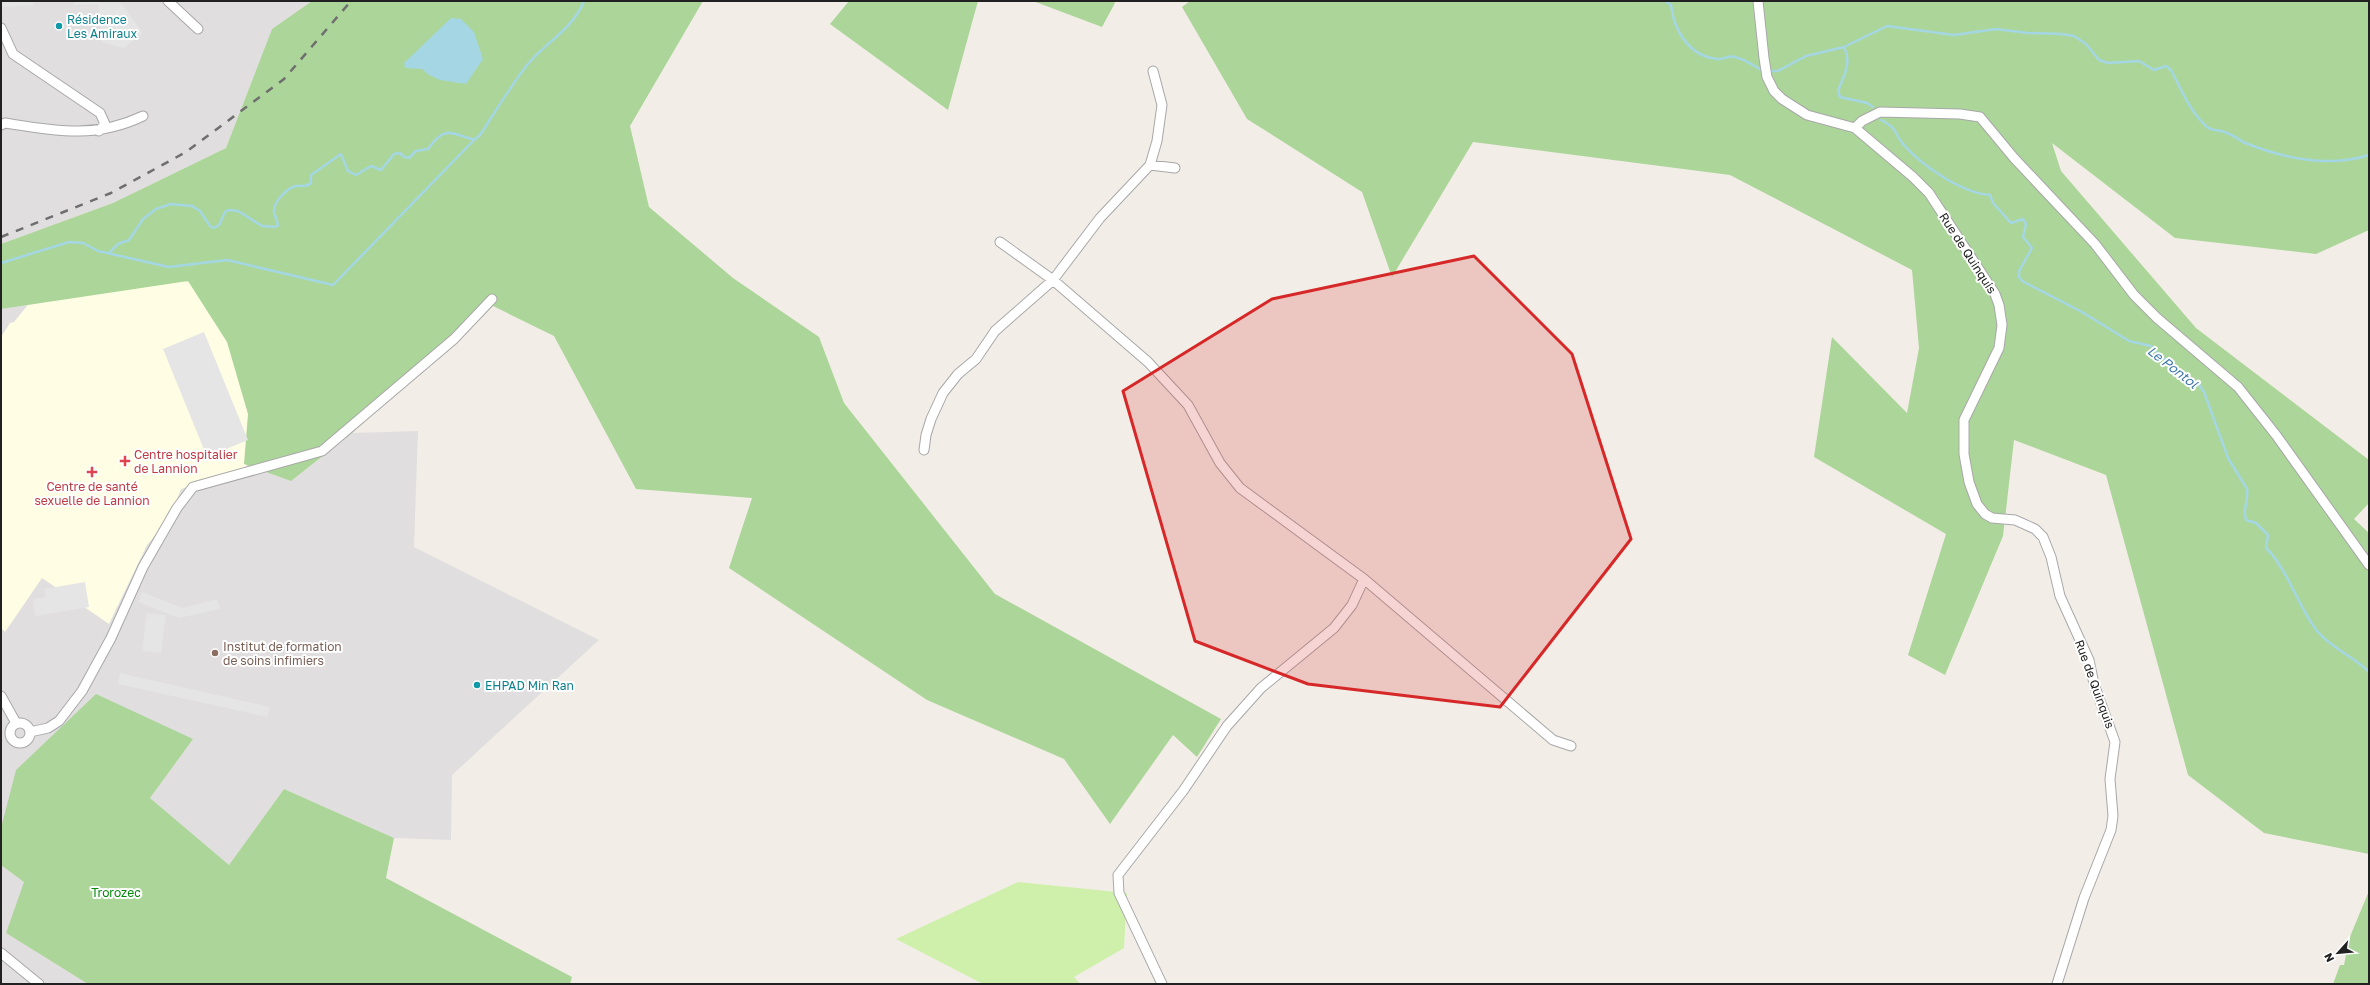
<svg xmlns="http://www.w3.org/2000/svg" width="2370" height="985" font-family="'Golos Text',sans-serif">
<rect width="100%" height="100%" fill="#f2eee7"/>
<path fill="#e0dede" d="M 1,1 L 312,1 L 272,29 L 226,148 L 113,203 L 1,244 Z
M 188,281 L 227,342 L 291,481 L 352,433 L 418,431 L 414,547 L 599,640 L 452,775 L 451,840 L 394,838 L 284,789 L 229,865 L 150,798 L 192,739 L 1,828 L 1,309 Z
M 1,865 L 25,882 L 6,933 L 88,984 L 1,984 Z"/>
<path fill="#fffee4" d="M 182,280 L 223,293 L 255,429 L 253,453 L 245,469 L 181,489 L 169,519 L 147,545 L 109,624 L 42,578 L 5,632 L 1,628 L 1,337 L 10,323 L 14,322 L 35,296 Z"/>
<path fill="#cef0aa" d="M 1018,882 L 1127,893 L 1124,948 L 1074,977 L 1080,984 L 983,984 L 896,939 Z"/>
<path fill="#acd599" d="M 312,1 L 703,1 L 630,126 L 649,207 L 733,278 L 819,337 L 844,403 L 995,594 L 1221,719 L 1197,757 L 1173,735 L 1110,824 L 1064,759 L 927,700 L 729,568 L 752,498 L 636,489 L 554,336 L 493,306 L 352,433 L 291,481 L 244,464 L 248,414 L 227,342 L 188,281 L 1,309 L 1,244 L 113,203 L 226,148 L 272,29 Z
M 849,1 L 978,1 L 948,110 L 830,24 Z
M 1033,1 L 1113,1 L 1115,3 L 1102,27 Z
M 1190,1 L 2369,1 L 2369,230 L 2316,254 L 2175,238 L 2052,143 L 2061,171 L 2196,328 L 2369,460 L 2369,503 L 2354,519 L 2369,533 L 2369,854 L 2264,833 L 2188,775 L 2106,475 L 2014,440 L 2003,536 L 1945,675 L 1908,655 L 1946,534 L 1814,457 L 1832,337 L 1907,413 L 1919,348 L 1912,270 L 1730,175 L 1473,142 L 1392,277 L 1362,192 L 1247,119 L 1182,7 Z
M 96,694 L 193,739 L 150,798 L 229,865 L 284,789 L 394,838 L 386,878 L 572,977 L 570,984 L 88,984 L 6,933 L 24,882 L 1,865 L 1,828 L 16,770 Z
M 2369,891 L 2369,984 L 2333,984 L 2340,965 L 2344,965 L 2349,939 Z"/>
<path fill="#e5e5e5" d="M 1,1 L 34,1 L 34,5 L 1,7 Z
M 74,1 L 119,1 L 143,33 L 124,48 L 101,42 L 99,4 L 74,5 Z
M 204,332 L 248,440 L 207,457 L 163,349 Z
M 85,582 L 89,607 L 35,616 L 33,599 L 46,597 L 44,589 Z
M 142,592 L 182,608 L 217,599 L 220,609 L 179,618 L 138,602 Z
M 147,613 L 166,615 L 161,653 L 142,651 Z
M 120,673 L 270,707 L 267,717 L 118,684 Z"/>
<path fill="#a4d7e3" d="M 451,18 L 461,19 L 474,32 L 483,59 L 466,84 L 440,80 L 429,75 L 422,69 L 405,68 L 404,63 Z"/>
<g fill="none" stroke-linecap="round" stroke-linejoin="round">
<path stroke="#a4d7e3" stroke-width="2.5" d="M 1639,1 L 1665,1 L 1671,5 C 1674,31 1689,56 1717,59 C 1723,60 1729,55 1735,57 C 1745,59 1754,66 1763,71
M 1844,47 C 1852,63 1844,75 1838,91 L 1840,97 L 1867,103 L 1873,107
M 1768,71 L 1778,71 L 1806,56 L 1844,47 L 1887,26 L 1954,35 L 1996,29 L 2028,33 L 2061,34 L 2074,36 L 2086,44 L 2099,60 L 2108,63 L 2139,61 L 2154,70 L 2166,66 L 2171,70 C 2181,89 2190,112 2207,127 C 2212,131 2221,130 2227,133 C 2233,135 2238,139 2243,142 C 2282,158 2328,168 2369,155
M 1881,120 C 1899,129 1893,132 1903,144 C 1922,166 1962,193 1990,195 L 1993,203 L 2011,223 L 2023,219 L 2026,224 L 2023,237 L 2032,248 L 2019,271 L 2019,277 L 2022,281 L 2082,312 L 2129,341 L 2151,346 L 2156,352 L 2200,386 L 2204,392 L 2228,458 L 2247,489 C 2249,500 2242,510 2246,520 L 2256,523 L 2268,535 L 2266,548 C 2289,571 2297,605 2317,631 C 2331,648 2353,656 2369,672
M 109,253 L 118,244 L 129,240 L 143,219 L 156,209 L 171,204 L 192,206 L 200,211 L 210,226 L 214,228 L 219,225 L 225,212 L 229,210 L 238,211 L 262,226 L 275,227 L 278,225 C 277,221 275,216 274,212 C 273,202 287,188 296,186 C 302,185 306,188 311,183 L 311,175 L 341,154 L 348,171 L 356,175 L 371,166 L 381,170 L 394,154 L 400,153 L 404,157 L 409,158 L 416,151 L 428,149 C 444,126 450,132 474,140 L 480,135 C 495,112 510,87 527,65 C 545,43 573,29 584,1
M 1,263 L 69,242 L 83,243 L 98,251 L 169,267 L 227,260 L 333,285 L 475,139"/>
<g stroke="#a8a8a8" stroke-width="11">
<path id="minor" d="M 168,1 L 198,29
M 1758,1 L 1764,58 L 1767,77 L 1774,91 L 1782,99 L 1807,115 L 1855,128 L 1913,177 L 1929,193 L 1995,294 L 1999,305 L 2002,325 L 1999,348 L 1964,420 L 1964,454 L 1969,482 L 1977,504 L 1985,514 L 1992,518 L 2015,520 L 2035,529 L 2043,537 L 2051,557 L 2060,596 L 2089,660 L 2094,684 L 2115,742 L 2110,779 L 2113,816 L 2111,830 L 2084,898 L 2057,984
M 1,28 L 13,54 L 100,113 L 105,124 L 99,131
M 1,125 L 5,123 C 56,131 95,139 143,116
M 1855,128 L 1862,121 L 1880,112 L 1960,114 L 1980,117 L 2014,158 L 2095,244 L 2134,295 L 2157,318 L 2238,387 L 2276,435 L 2369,565
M 1150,165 L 1157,141 L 1162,105 L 1153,71
M 1000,242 L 1053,280 L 1148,362 L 1188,405 L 1220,463 L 1240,488 L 1364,579 L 1352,605 L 1334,628 L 1261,688 L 1227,726 L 1183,791 L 1118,875 L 1119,893 L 1162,984
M 924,450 L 926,435 L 931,419 L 943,393 L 958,374 L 976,359 L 995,331 L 1053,280 L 1100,218 L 1150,165 L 1175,168
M 1364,579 L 1553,740 L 1571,746
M 1,696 L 16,723
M10 733a10 10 0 1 1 20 0a10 10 0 1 1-20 0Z
M 30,732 L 48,728 L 59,721 L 82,691 L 111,638 L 143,567 L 177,508 L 193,487 L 322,451 L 454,339 L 492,299
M 1,953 L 39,984"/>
</g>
<use href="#minor" stroke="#fff" stroke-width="9"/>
<path stroke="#6f6f6f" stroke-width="2.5" stroke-dasharray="8 8" stroke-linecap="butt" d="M 1,237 L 111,193 L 186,152 L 284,79 L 351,1"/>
</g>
<path fill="#d62828" fill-opacity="0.2" stroke="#d62828" stroke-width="3" stroke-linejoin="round" d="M 1474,256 L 1572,354 L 1631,539 L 1500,707 L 1308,684 L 1195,641 L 1123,391 L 1272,299 Z"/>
<g fill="#0f9aa8" stroke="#fff" stroke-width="1.5">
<circle cx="59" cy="26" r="4"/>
<circle cx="477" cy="685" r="4"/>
</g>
<g fill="#e0444e" stroke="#fff" stroke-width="1.5">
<path d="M123 455h4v4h4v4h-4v4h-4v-4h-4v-4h4z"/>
<path d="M90 466h4v4h4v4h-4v4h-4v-4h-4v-4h4z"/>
</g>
<circle fill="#8d6e63" stroke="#fff" stroke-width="1.5" cx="215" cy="653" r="4"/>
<g text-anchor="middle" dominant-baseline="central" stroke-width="4" stroke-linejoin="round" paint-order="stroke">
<g font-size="12" fill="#0d838f" stroke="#fff" text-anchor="start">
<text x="67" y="19">Résidence<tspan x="67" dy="14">Les Amiraux</tspan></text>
<text x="485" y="685">EHPAD Min Ran</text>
</g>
<g font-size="12" fill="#212121" stroke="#fff">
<text transform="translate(1968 253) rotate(57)">Rue de Quinquis</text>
<text transform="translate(2095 684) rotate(70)">Rue de Quinquis</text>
</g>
<g font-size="12" fill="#be3a42" stroke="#fff" text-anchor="start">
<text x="134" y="454">Centre hospitalier<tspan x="134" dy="14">de Lannion</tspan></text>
<text x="92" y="486" text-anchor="middle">Centre de santé<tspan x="92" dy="14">sexuelle de Lannion</tspan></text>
</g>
<g font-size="12" fill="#785e54" stroke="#fff" text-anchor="start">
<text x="223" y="646">Institut de formation<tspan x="223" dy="14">de soins infimiers</tspan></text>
</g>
<g font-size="12" fill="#028809" stroke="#fff">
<text x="116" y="892">Trorozec</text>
</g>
<g font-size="13" font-style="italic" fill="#3e78ab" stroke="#fff">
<text transform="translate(2173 367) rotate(38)">Le Pontol</text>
</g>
</g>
<rect width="2370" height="985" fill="none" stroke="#212121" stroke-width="4"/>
<g transform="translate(2338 953) rotate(243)" stroke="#ffffff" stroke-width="3" paint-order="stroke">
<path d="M0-3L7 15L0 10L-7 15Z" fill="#212121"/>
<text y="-6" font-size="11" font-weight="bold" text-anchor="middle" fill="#212121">N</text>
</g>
</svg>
